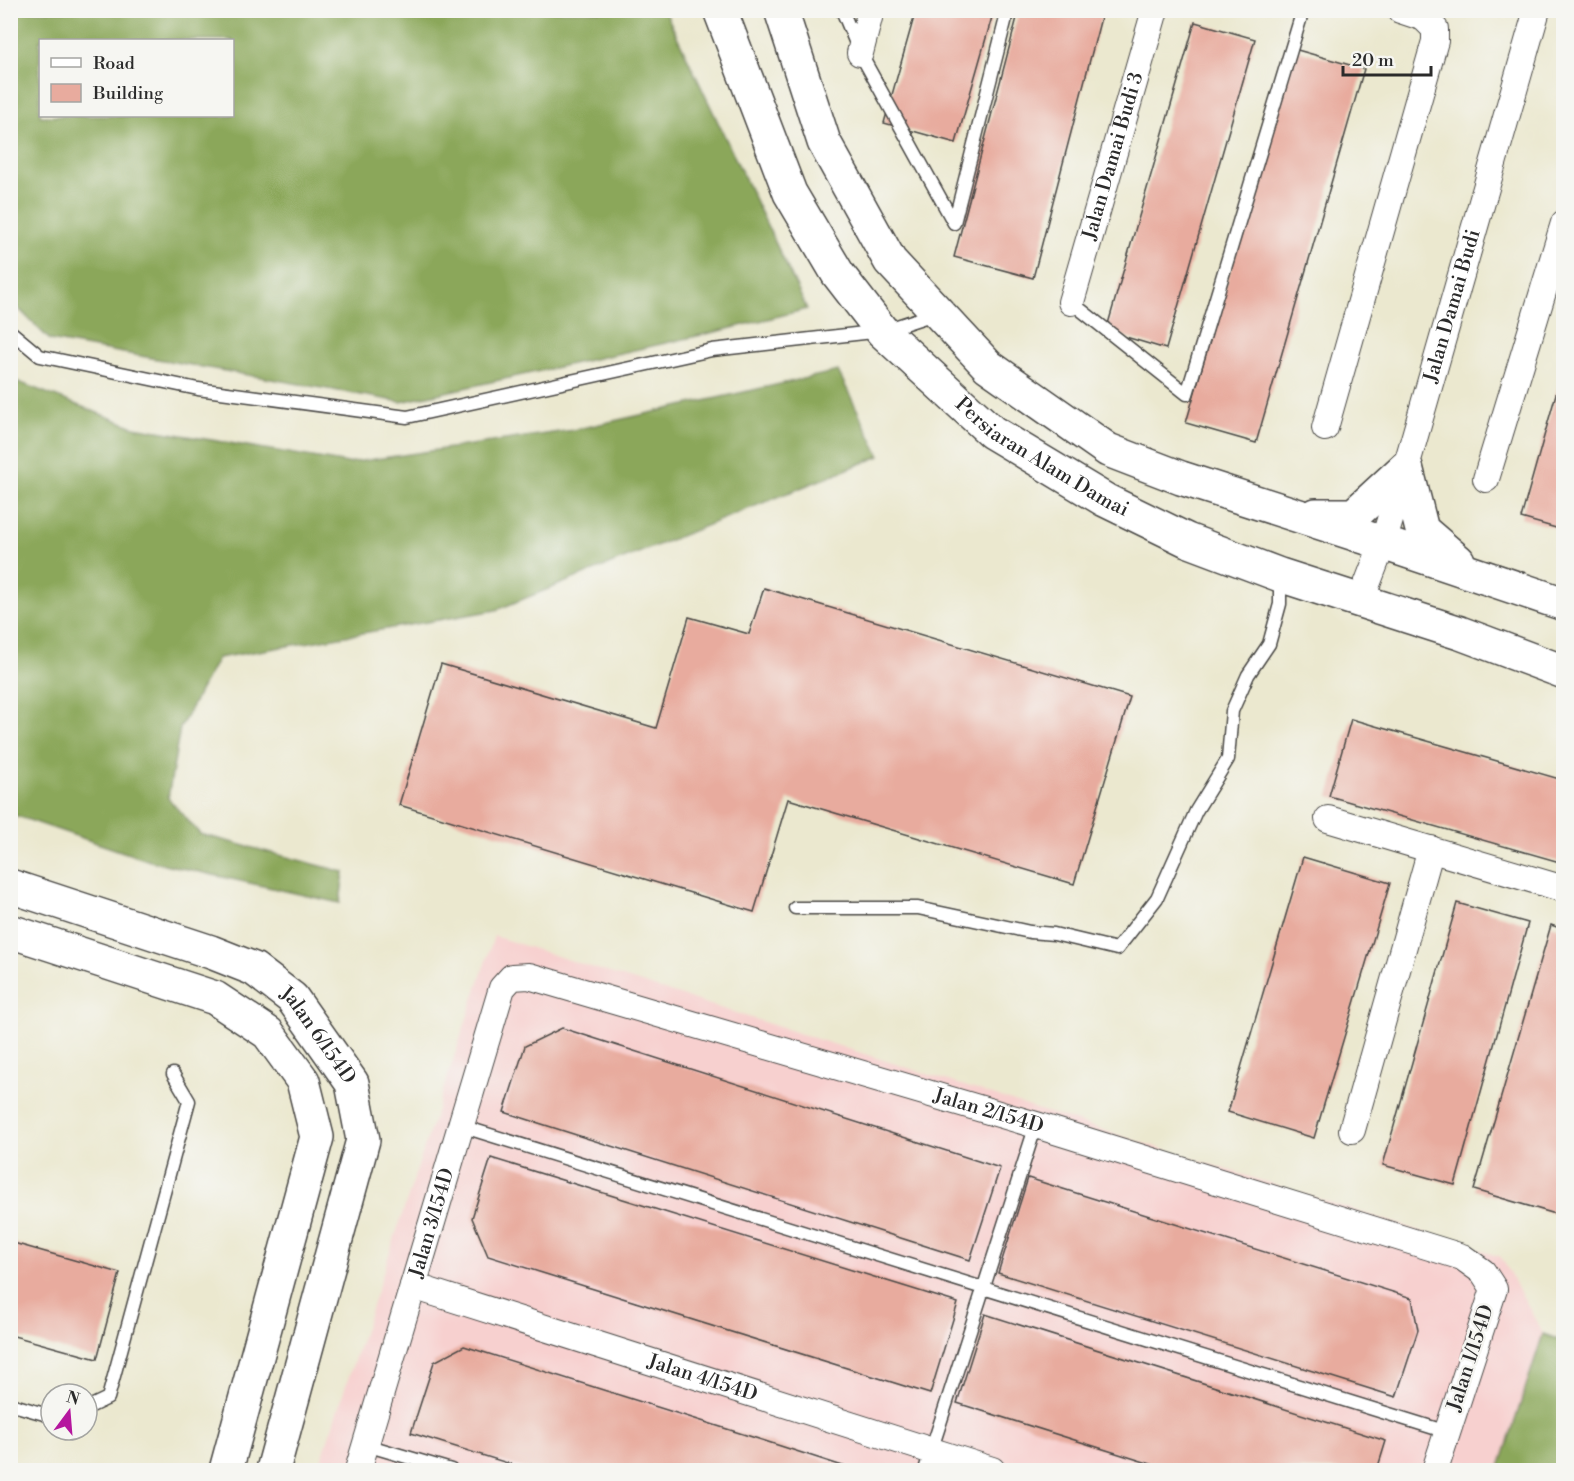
<svg xmlns="http://www.w3.org/2000/svg" width="1574" height="1481" font-family="'Libre Bodoni',serif">
<rect width="100%" height="100%" fill="#f6f6f2"/>
<filter id="ink" filterUnits="userSpaceOnUse"><feTurbulence type="fractalNoise" baseFrequency=".0167" numOctaves="2"/><feDisplacementMap in="SourceGraphic" scale="12" xChannelSelector="R" yChannelSelector="G"/><feConvolveMatrix kernelMatrix="1 2 1 2 8 2 1 2 1" color-interpolation-filters="sRGB"/></filter>
<filter id="wash" filterUnits="userSpaceOnUse"><feTurbulence type="fractalNoise" baseFrequency=".008" numOctaves="4" result="noise"/><feDisplacementMap in="SourceGraphic" scale="24" xChannelSelector="R" yChannelSelector="G"/><feGaussianBlur stdDeviation="1.35" result="paint"/><feColorMatrix in="noise" values="0 0 0 0 0 0 0 0 0 0 0 0 0 0 0 0 0 1.4 0 .05"/><feComposite in="paint" operator="in"/></filter>
<g filter="url(#wash)">
<rect width="100%" height="100%" fill="#ebe8cf"/>
<path fill="#f7d0cf" d="M 494,936 L 1501,1257 L 1543,1334 L 1499,1470 L 318,1470 Z"/>
<path fill="#8ba75a" stroke="#5b6942" stroke-width="1.5" fill-rule="evenodd" d="M 10,11 L 665,11 L 807,309 L 724,330 L 401,402 L 50,340 L 11,301 ZM 40,40 L 232,40 L 232,116 L 40,116 Z
M 838,371 L 880,456 L 496,610 L 218,658 L 180,728 L 168,798 L 200,834 L 344,872 L 340,903 L 150,861 L 11,814 L 11,379 L 134,427 L 348,463 L 573,430 Z
M 1543,1334 L 1563,1341 L 1563,1470 L 1499,1470 Z"/>
<g id="blocks">
<path fill="#e8ab9e" d="M 916,10 L 994,10 L 956,143 L 884,123 Z
M 1019,10 L 1103,10 L 1033,278 L 954,257 Z
M 1195,22 L 1255,39 L 1166,349 L 1106,331 Z
M 1294,49 L 1364,69 L 1256,443 L 1186,423 Z
M 1563,369 L 1563,530 L 1521,518 Z
M 764,588 L 1130,697 L 1074,884 L 788,799 L 754,912 L 399,805 L 441,664 L 656,728 L 689,617 L 749,634 Z
M 1351,719 L 1563,780 L 1563,863 L 1329,796 Z
M 1303,857 L 1390,883 L 1314,1138 L 1228,1112 Z
M 1457,903 L 1528,923 L 1455,1185 L 1383,1165 Z
M 1551,925 L 1563,929 L 1563,1199 L 1559,1215 L 1474,1190 Z
M 562,1028 L 1000,1168 L 970,1260 L 504,1112 L 525,1046 Z
M 491,1158 L 958,1303 L 930,1394 L 488,1256 L 472,1218 Z
M 1028,1178 L 1412,1298 L 1418,1330 L 1396,1397 L 998,1273 Z
M 10,1242 L 120,1273 L 97,1359 L 10,1335 Z
M 985,1314 L 1386,1441 L 1377,1470 L 1170,1470 L 957,1403 Z
M 464,1346 L 765,1441 L 855,1470 L 530,1470 L 411,1433 L 434,1362 Z"/>
</g>
</g>
<g filter="url(#ink)">
<use href="#blocks" fill-opacity="0" stroke="#484744" stroke-width="1.5"/>
<g fill="none" stroke-linecap="round" stroke-linejoin="round">
<g stroke="#484744" stroke-width="15">
<path id="lane" d="M 842,10 L 860,53 L 954,223
M 954,223 L 1008,10
M 1071,302 L 1187,394 L 1303,10
M 10,331 L 40,356 L 198,389 L 407,417 L 712,350 L 882,331 L 934,314
M 795,908 L 918,908 L 1030,932 L 1054,934 L 1117,949 L 1157,898 L 1196,811 L 1228,759 L 1232,711 L 1248,675 L 1269,644 L 1280,604 L 1280,576
M 461,1126 L 1447,1432
M 10,1404 L 51,1416
M 87,1408 L 108,1398 L 189,1101 L 173,1074
M 366,1445 L 451,1470
M 925,1470 L 1036,1125"/>
</g>
<g stroke="#484744" stroke-width="28">
<g id="street">
<path d="M 860,53 L 871,10"/>
<path id="s1" d="M 1071,302 L 1155,10"/>
<path d="M 1325,428 L 1435,41 L 1435,29 L 1424,18 L 1400,10"/>
<path d="M 1486,479 L 1564,223"/>
<path id="s2" d="M 1361,600 L 1383,543 L 1406,467 L 1537,10"/>
<path d="M 1328,819 L 1564,889"/>
<path d="M 1352,1130 L 1431,849"/>
<path id="s3" d="M 413,1286 L 992,1470"/>
<path id="s4" d="M 358,1470 L 502,988 L 512,977 L 529,976 L 1036,1125 L 1462,1257 L 1483,1272 L 1494,1289 L 1435,1470"/>
</g>
</g>
<g stroke="#484744" stroke-width="36">
<g id="secondary">
<path id="s5" d="M 720,10 L 790,193 L 838,274 L 882,331 L 992,432 L 1105,500 L 1187,540 L 1280,575 L 1460,633 L 1564,672"/>
<path d="M 781,10 L 824,142 L 890,261 L 988,366 L 1108,450 L 1181,478 L 1383,543 L 1564,604"/>
<path d="M 1316,515 L 1354,515 L 1406,467 L 1422,530 L 1458,561"/>
<path id="s6" d="M 10,886 L 211,952 L 254,969 L 292,998 L 352,1083 L 363,1140 L 273,1470"/>
<path d="M 10,931 L 215,998 L 268,1033 L 303,1081 L 317,1137 L 226,1470"/>
</g>
</g>
<use href="#lane" stroke="#fff" stroke-width="12"/>
<use href="#street" stroke="#fff" stroke-width="26"/>
<use href="#secondary" stroke="#fff" stroke-width="33"/>
</g>
</g>
<g text-anchor="middle" dominant-baseline="central" stroke-width="5" stroke-linejoin="round" paint-order="stroke">
<g font-size="20" fill="#2b2b2b" stroke="#f6f6f2">
<text stroke="none"><textPath href="#s1" startOffset="152">Jalan Damai Budi 3</textPath></text>
<text stroke="none"><textPath href="#s2" startOffset="308">Jalan Damai Budi</textPath></text>
<text stroke="none"><textPath href="#s5" startOffset="567">Persiaran Alam Damai</textPath></text>
<text stroke="none"><textPath href="#s6" startOffset="351">Jalan 6/154D</textPath></text>
<text stroke="none"><textPath href="#s4" startOffset="1014">Jalan 2/154D</textPath></text>
<text stroke="none"><textPath href="#s4" startOffset="258">Jalan 3/154D</textPath></text>
<text transform="translate(1471 1358) rotate(-72)">Jalan 1/154D</text>
<text stroke="none"><textPath href="#s3" startOffset="304">Jalan 4/154D</textPath></text>
</g>
</g>
<rect width="1574" height="1481" fill="none" stroke="#f6f6f2" stroke-width="36"/>
<rect x="39" y="39" width="195" height="78" fill="#f6f6f2" stroke="#a5a5a2" stroke-width="1.5"/>
<rect x="51" y="58" width="30" height="9" fill="#ffffff" stroke="#a5a5a2" stroke-width="1.5"/>
<text x="93" y="69" font-size="18" fill="#2b2b2b">Road</text>
<rect x="51" y="84" width="30" height="18" fill="#e8ab9e" stroke="#a5a5a2" stroke-width="1.5"/>
<text x="93" y="99" font-size="18" fill="#2b2b2b">Building</text>
<g transform="translate(69 1412) rotate(16)"><circle r="28" fill="#f6f6f2" stroke="#a5a5a2" stroke-width="1.5"/>
<path d="M0-4.5L10 22L0 15L-10 22Z" fill="#b5179e"/>
<text y="-9" font-size="16" font-weight="bold" text-anchor="middle" fill="#2b2b2b">N</text>
</g>
<path d="M1343 66v9h88v-9" fill="none" stroke="#2b2b2b" stroke-width="3"/>
<text x="1352" y="66" font-size="18" fill="#2b2b2b" stroke="#f6f6f2" stroke-width="4.5" paint-order="stroke">20 m</text>
</svg>
